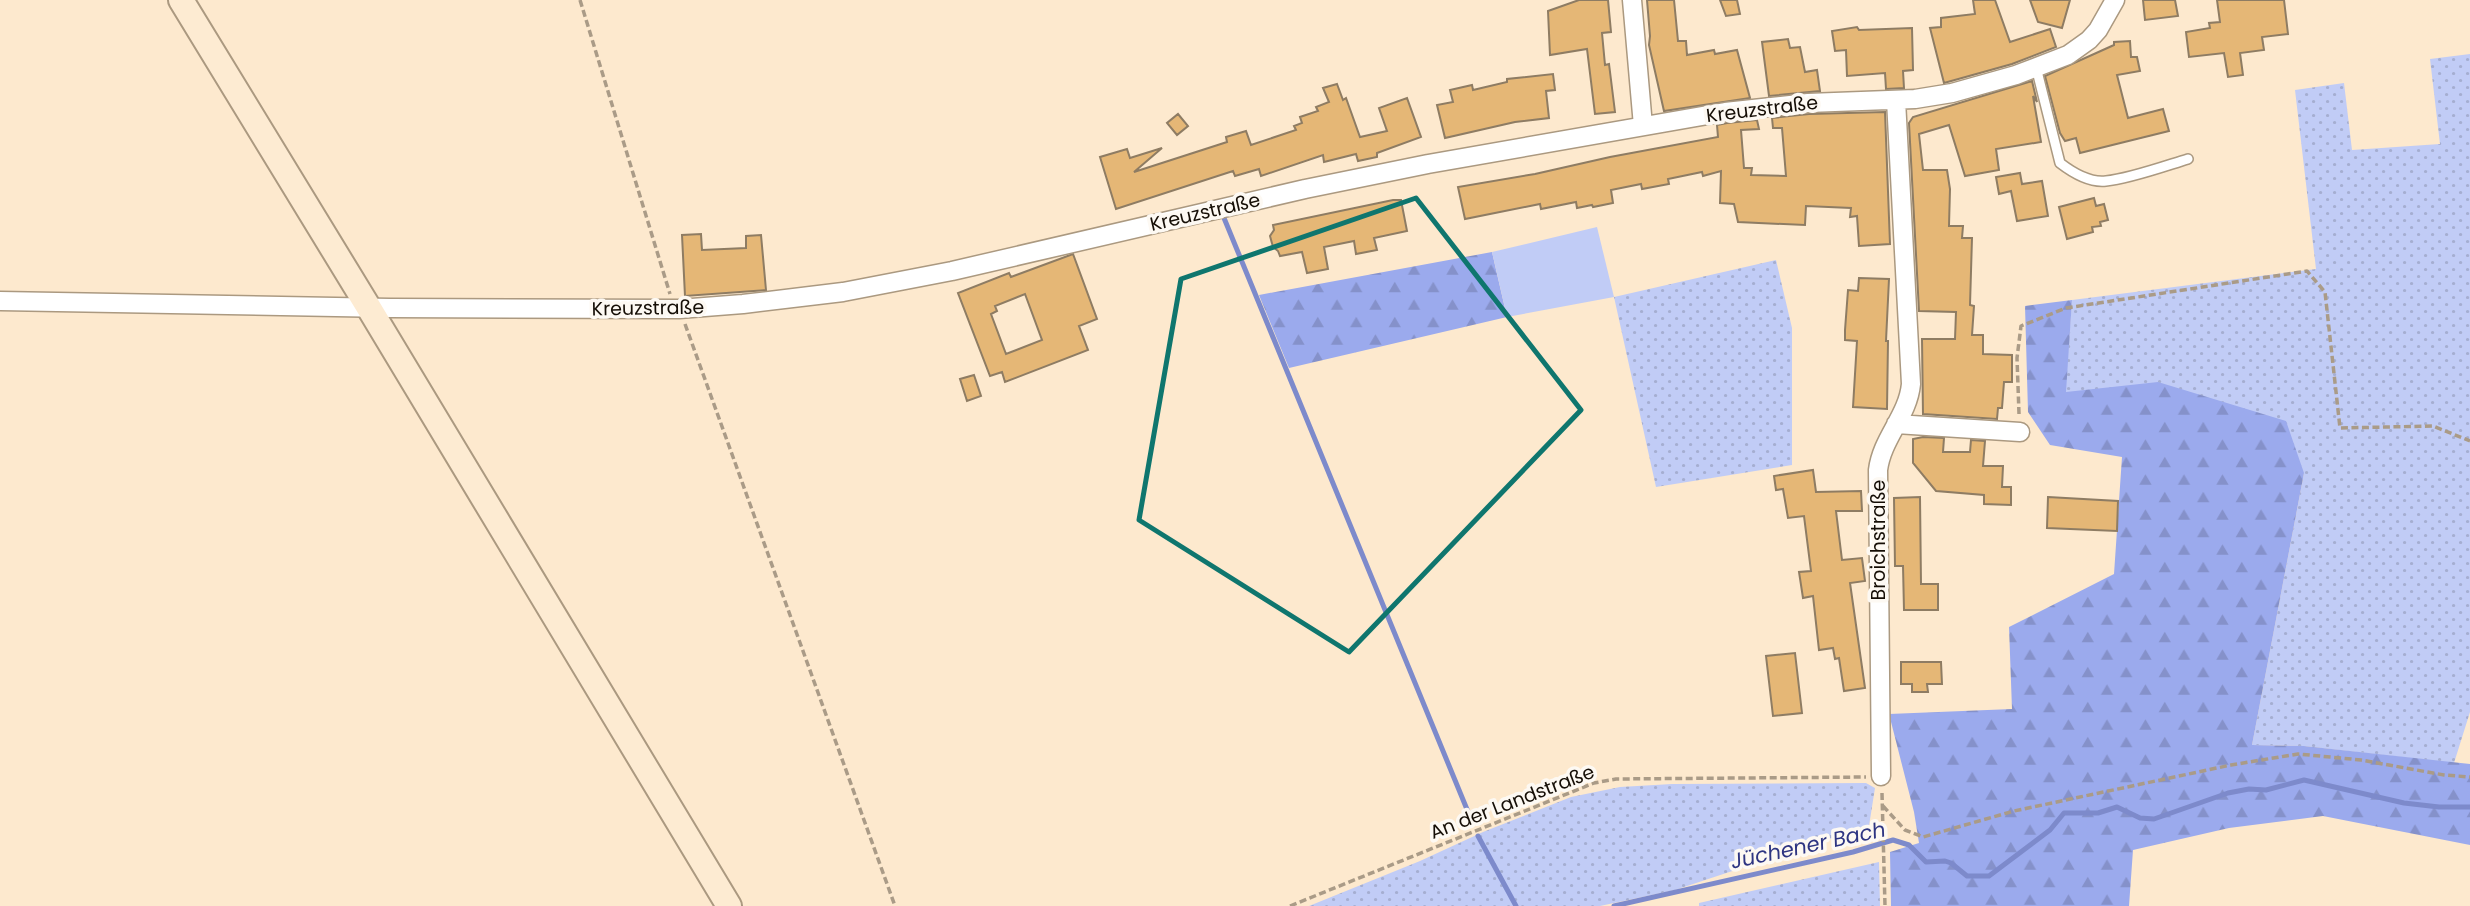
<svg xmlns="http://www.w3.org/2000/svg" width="2470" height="906" font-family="Poppins,sans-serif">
<defs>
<pattern id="grass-dots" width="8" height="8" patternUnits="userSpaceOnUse" patternTransform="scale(1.75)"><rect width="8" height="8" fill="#c1ccf6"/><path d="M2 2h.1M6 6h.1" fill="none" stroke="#a5aed1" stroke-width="1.8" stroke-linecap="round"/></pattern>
<pattern id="forest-firs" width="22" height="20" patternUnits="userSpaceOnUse" patternTransform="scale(1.75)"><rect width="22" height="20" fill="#9baaed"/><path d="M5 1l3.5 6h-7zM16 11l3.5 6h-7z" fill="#8591ca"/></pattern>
</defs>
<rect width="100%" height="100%" fill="#fde9ce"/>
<path fill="url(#grass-dots)" d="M 2470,54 L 2470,712 L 2454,763 L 2304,746 L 2252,745 L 2304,473 L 2065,392 L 2072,300 L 2316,269 L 2295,90 L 2344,83 L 2352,150 L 2440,144 L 2430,59 Z
M 1776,260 L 1792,328 L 1792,465 L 1656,487 L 1614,297 Z
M 1866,783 L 1875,788 L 1869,826 L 1675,890 L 1600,906 L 1309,906 L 1420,861 L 1483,832 L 1571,797 L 1620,787 L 1672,784 Z
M 1879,862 L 1880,906 L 1699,906 L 1699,903 Z"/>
<path fill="url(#forest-firs)" d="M 1492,252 L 1507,317 L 1289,368 L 1259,295 Z
M 2072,300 L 2066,392 L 2158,382 L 2286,421 L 2304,473 L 2252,745 L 2304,746 L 2470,764 L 2470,845 L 2323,816 L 2229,828 L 2133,850 L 2129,906 L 1891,906 L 1890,852 L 1919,843 L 1914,812 L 1889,714 L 2012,709 L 2009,627 L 2114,574 L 2122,457 L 2050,445 L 2028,412 L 2025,306 Z"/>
<path fill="#c1ccf6" d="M 1597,227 L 1614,297 L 1507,317 L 1492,252 Z"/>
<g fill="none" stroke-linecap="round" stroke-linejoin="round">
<path stroke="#7d8acb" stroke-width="5" d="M 1224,218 L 1473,824
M 1478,836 L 1516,906
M 1614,906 L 1853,852 L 1893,840 L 1909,845 L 1926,862 L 1945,861 L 1951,863 L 1967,876 L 1989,876 L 2050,830 L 2064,813 L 2098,813 L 2117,807 L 2140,818 L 2154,819 L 2228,793 L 2249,789 L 2266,790 L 2304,780 L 2404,803 L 2439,807 L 2470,807"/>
</g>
<path fill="#e5b776" stroke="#8e7c63" stroke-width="2" fill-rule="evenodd" d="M 1579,0 L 1608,0 L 1611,32 L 1602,33 L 1605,65 L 1609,64 L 1615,112 L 1595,114 L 1587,49 L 1550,55 L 1548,11 Z
M 1647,0 L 1674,0 L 1678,41 L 1686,41 L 1687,55 L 1714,50 L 1715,54 L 1737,50 L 1750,98 L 1664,111 L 1649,45 L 1650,36 Z
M 1720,0 L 1737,0 L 1740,14 L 1726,16 Z
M 1973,0 L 1995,0 L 2010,42 L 2050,29 L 2056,47 L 2012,64 L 1944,83 L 1930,28 L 1941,27 L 1941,18 L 1975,14 Z
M 2030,0 L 2070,0 L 2062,28 L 2038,22 Z
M 2143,0 L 2175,0 L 2178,16 L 2145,20 Z
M 2217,0 L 2284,0 L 2288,34 L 2262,37 L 2264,50 L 2240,53 L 2243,75 L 2228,77 L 2224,53 L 2189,57 L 2186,32 L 2210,28 L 2209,23 L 2220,22 Z
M 1857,27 L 1859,30 L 1912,28 L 1913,70 L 1903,71 L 1904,88 L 1886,89 L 1885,73 L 1847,76 L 1846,50 L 1835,51 L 1832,31 Z
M 1788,39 L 1790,48 L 1800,47 L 1805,72 L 1817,70 L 1820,91 L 1769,96 L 1762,42 Z
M 2130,41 L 2131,57 L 2137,57 L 2140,71 L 2117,75 L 2128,118 L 2163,109 L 2169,131 L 2080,153 L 2076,138 L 2065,141 L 2060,133 L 2045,76 L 2114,45 L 2114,42 Z
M 1553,74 L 1555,90 L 1546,91 L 1549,118 L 1515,122 L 1445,138 L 1437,105 L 1453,102 L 1450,90 L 1472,85 L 1473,90 L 1507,82 L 1507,79 Z
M 2032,81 L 2037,102 L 2033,96 L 2041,142 L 1996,149 L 1999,170 L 1965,176 L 1949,125 L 1919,134 L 1923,170 L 1947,170 L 1950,189 L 1949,226 L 1963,226 L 1962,238 L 1972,238 L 1970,305 L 1974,306 L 1972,335 L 1983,335 L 1983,354 L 2012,355 L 2012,382 L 2004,382 L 2002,408 L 1998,408 L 1997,419 L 1923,414 L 1922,339 L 1955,339 L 1956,312 L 1919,311 L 1909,123 L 1913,117 Z
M 1337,84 L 1343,100 L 1346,98 L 1360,137 L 1387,131 L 1379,108 L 1407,98 L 1421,137 L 1377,153 L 1377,157 L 1358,161 L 1356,154 L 1324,162 L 1323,155 L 1261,176 L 1259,169 L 1235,176 L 1233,171 L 1116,209 L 1100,157 L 1127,149 L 1130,158 L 1162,148 L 1134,172 L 1227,142 L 1226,137 L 1246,131 L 1251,145 L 1296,130 L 1294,126 L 1302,123 L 1300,117 L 1318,111 L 1316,107 L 1329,102 L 1323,88 Z
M 1885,112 L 1890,244 L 1859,246 L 1857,216 L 1850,217 L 1851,208 L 1806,206 L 1805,225 L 1738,222 L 1734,204 L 1720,203 L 1721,171 L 1703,176 L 1702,172 L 1668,179 L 1669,184 L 1642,189 L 1641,184 L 1611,190 L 1613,203 L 1593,207 L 1592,205 L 1577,208 L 1576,202 L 1541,209 L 1540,204 L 1465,219 L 1458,187 L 1535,174 L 1610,157 L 1718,137 L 1717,125 L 1727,123 L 1757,120 L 1759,129 L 1741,130 L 1744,168 L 1752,168 L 1751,175 L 1786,176 L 1782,128 L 1773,128 L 1772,118 L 1809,114 Z
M 1178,114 L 1188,126 L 1177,135 L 1167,123 Z
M 2020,173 L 2022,184 L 2042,181 L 2048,216 L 2017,221 L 2011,191 L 1999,194 L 1996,177 Z
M 2094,198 L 2096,206 L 2104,204 L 2108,220 L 2100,222 L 2101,226 L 2092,227 L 2093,232 L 2067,239 L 2059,207 Z
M 1393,200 L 1401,200 L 1407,231 L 1374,238 L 1377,250 L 1356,254 L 1354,241 L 1324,247 L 1328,269 L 1307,273 L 1302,252 L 1280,256 L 1278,251 L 1273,247 L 1270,236 L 1274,230 L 1273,225 Z
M 701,234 L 702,250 L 746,248 L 746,236 L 761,235 L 766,290 L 685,296 L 682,235 Z
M 1073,254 L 1097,319 L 1079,326 L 1088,350 L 1005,382 L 1002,372 L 990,376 L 958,293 L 1009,273 L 1011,277 ZM 1025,294 L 1042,340 L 1006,354 L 991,314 L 997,311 L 995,306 Z
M 1859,278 L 1889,279 L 1886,341 L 1888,341 L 1887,409 L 1853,407 L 1857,341 L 1845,340 L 1845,330 L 1848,290 L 1858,291 Z
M 974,375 L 981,396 L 967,401 L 960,379 Z
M 1923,437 L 1944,438 L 1943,452 L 1970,452 L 1971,440 L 1985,441 L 1983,466 L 2003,466 L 2002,487 L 2011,487 L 2011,505 L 1984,504 L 1984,495 L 1936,491 L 1913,463 L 1913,439 Z
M 1813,470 L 1816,492 L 1861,491 L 1862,511 L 1836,511 L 1842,560 L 1862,558 L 1865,581 L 1850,583 L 1865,688 L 1844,691 L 1839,658 L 1835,659 L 1833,648 L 1819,650 L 1813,596 L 1803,598 L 1799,572 L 1811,571 L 1804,516 L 1788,518 L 1783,489 L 1776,490 L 1774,476 Z
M 1920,497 L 1921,584 L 1938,584 L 1938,610 L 1904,610 L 1903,566 L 1895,566 L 1894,498 Z
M 2048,497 L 2118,501 L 2117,531 L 2047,528 Z
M 1795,653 L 1802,713 L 1773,716 L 1766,656 Z
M 1901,662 L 1941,662 L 1942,684 L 1927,684 L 1928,692 L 1912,692 L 1912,684 L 1901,684 Z"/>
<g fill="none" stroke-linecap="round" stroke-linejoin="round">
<g stroke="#ab9980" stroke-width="12">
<path id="lane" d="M 2036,67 L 2060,163 C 2073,173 2089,183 2106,181 C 2129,179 2165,166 2188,159"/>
</g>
<g stroke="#ab9980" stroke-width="21">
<path id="street" d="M 1632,0 L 1643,126
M 0,301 L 390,308 L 679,309 L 743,304 L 843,292 L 952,271 L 1305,189 L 1428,164 L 1725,112 L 1808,103 L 1915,99 L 1952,93 L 2016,75 L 2068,55 L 2089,40 L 2098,30 L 2115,0
M 1896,424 L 2020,432
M 1881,776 L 1878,470 C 1882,438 1908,416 1911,384 L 1896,100"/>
</g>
<g stroke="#ab9980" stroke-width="28">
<path id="secondary" d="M 181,0 L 369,308 L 729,906"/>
</g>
<path stroke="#aa9b87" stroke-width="3.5" stroke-dasharray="7 3.5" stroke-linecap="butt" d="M 580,0 L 670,294
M 685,324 L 895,906
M 2019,414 L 2017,358 L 2021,326 L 2066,308 L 2307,271 L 2325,292 L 2340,428 L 2433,426 L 2470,441
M 1882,793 L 1885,906
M 1883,806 L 1905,830 L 1923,837 L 2014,811 L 2231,765 L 2298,754 L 2361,760 L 2444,775 L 2470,777
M 1290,906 L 1594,783 L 1616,779 L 1866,777"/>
<use href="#lane" stroke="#fff" stroke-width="9"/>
<use href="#street" stroke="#fff" stroke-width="18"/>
<use href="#secondary" stroke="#fdebd2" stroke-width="24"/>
</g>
<path fill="none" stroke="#0f766e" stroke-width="5" stroke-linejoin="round" d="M 1416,198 L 1581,410 L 1349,652 L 1139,520 L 1181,279 Z"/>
<g text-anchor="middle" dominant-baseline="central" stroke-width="7" stroke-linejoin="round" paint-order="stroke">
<g font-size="19" fill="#150e06" stroke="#fdf9f3">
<text transform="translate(1762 109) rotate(-7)">Kreuzstraße</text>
<text transform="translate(1205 212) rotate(-13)">Kreuzstraße</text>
<text transform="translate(648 308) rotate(-1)">Kreuzstraße</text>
<text transform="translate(1878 540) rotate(-90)">Broichstraße</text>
<text transform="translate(1512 802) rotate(-21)">An der Landstraße</text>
</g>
<g font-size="21" font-style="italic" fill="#2e3582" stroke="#fdf9f3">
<text transform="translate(1808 845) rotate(-12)">Jüchener Bach</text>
</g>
</g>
</svg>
